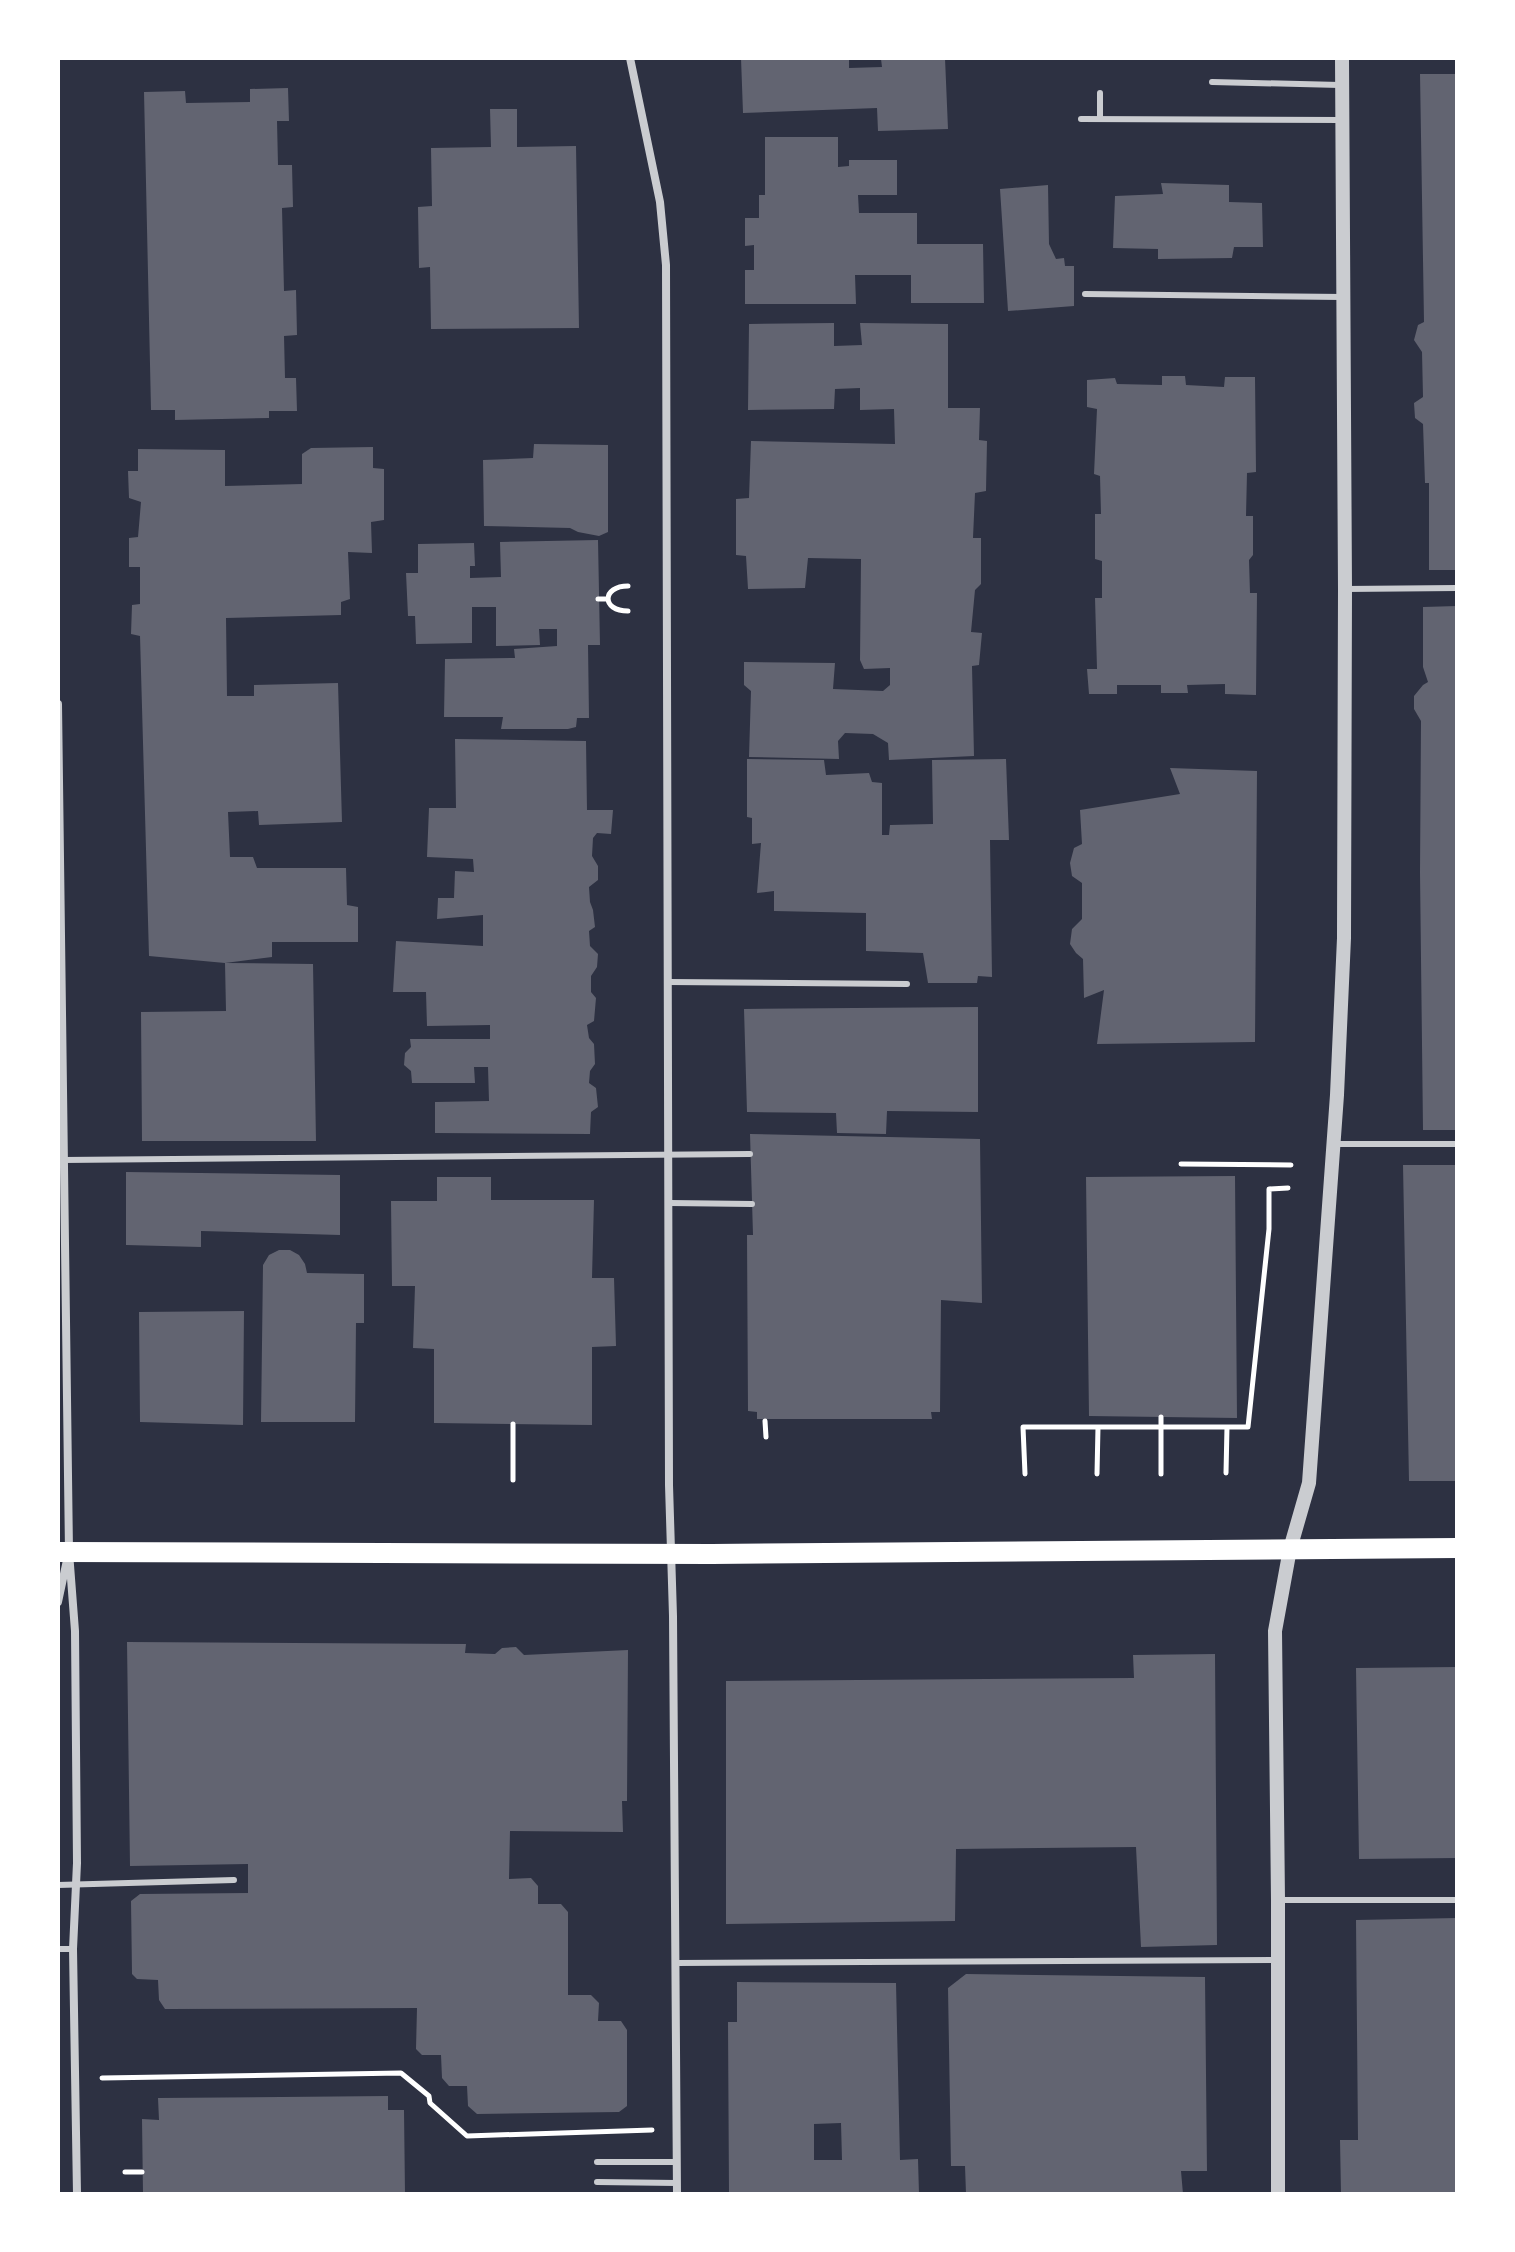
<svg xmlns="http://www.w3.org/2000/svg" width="1515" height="2252" font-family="'Space Grotesk',sans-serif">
<rect width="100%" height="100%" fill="#2d3142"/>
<path fill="#626471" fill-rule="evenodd" d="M 741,58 L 849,58 L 849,68 L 882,67 L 881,59 L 945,58 L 948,129 L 878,131 L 877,108 L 743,113 Z
M 1420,74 L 1457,74 L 1457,570 L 1429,570 L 1429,483 L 1425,483 L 1423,424 L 1415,418 L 1414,403 L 1423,397 L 1422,352 L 1414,340 L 1418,325 L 1424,322 Z
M 288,88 L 289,121 L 277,121 L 278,165 L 292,165 L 293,207 L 282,208 L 284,291 L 296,290 L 297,335 L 284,336 L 285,378 L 296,378 L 297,411 L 269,411 L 269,418 L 175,420 L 175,410 L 151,410 L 144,92 L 185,91 L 186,103 L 250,102 L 250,89 Z
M 490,109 L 517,109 L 517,147 L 576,146 L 579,328 L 431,329 L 430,267 L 419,268 L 418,207 L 432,206 L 431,148 L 491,147 Z
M 765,137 L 838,137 L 838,167 L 849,166 L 849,160 L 897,160 L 897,195 L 858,195 L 859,213 L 917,213 L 917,244 L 983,244 L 984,303 L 911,303 L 911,275 L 855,275 L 856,304 L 745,304 L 745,270 L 754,270 L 754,245 L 745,246 L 745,218 L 759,218 L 759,195 L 765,195 Z
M 1161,183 L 1229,185 L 1229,202 L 1262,203 L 1263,247 L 1234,247 L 1232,258 L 1158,259 L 1158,249 L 1113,248 L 1115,196 L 1163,194 Z
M 1048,185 L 1049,244 L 1056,259 L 1064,258 L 1065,266 L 1074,266 L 1074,306 L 1008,311 L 1000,189 Z
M 834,323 L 834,346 L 862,345 L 860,323 L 948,324 L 948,408 L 980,408 L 979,440 L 987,441 L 986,491 L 975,493 L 973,538 L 981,538 L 981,584 L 975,590 L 971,632 L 982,633 L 979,665 L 972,666 L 974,756 L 889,760 L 888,743 L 873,734 L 845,733 L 838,741 L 839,759 L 749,757 L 751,691 L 744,685 L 744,662 L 835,663 L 833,689 L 883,691 L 890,685 L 890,668 L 864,669 L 860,660 L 861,559 L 808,558 L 805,588 L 748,589 L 746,556 L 736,555 L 736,499 L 749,498 L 751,441 L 895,444 L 894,409 L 860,410 L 860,388 L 835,389 L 834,409 L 748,410 L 749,324 Z
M 1162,376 L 1185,376 L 1186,385 L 1224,387 L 1225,377 L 1255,377 L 1256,472 L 1247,473 L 1246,516 L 1253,516 L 1253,555 L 1249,560 L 1250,593 L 1257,593 L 1256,695 L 1225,694 L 1225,684 L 1187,685 L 1188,693 L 1161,693 L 1161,685 L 1117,685 L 1117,694 L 1089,694 L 1087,669 L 1097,669 L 1095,598 L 1102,598 L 1102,561 L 1095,559 L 1095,514 L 1101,514 L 1100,476 L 1094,474 L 1097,409 L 1087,407 L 1087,380 L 1115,378 L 1117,384 L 1162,385 Z
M 534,444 L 608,445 L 608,532 L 599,536 L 578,532 L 570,528 L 484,526 L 483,460 L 533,458 Z
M 373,447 L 373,468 L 384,469 L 384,520 L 371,522 L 372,553 L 348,552 L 350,599 L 341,602 L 341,615 L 226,618 L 227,696 L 254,696 L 254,685 L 338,683 L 342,822 L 259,825 L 258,811 L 228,812 L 230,857 L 253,857 L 257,868 L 346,868 L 347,905 L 358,907 L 358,942 L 272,942 L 272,957 L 225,963 L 313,964 L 316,1141 L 142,1141 L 141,1012 L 226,1011 L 225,963 L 149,956 L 140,636 L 131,634 L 132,605 L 140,604 L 140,567 L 129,567 L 129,538 L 138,537 L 141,502 L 129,498 L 128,471 L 138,471 L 138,449 L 225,450 L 225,486 L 302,484 L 302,454 L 311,448 Z
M 598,540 L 600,645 L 588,645 L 589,718 L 577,718 L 576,727 L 568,729 L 501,729 L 503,717 L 444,717 L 445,659 L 515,658 L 514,649 L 557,646 L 557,629 L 539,629 L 540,645 L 496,646 L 496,607 L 472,607 L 472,643 L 416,644 L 415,616 L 408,616 L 406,573 L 418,573 L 418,544 L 474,543 L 475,566 L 470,566 L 470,578 L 501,577 L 500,542 Z
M 1457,606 L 1457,1130 L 1423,1130 L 1420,873 L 1421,721 L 1414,709 L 1414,696 L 1423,685 L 1428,682 L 1423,667 L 1423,607 Z
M 455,739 L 586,741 L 587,810 L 613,810 L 611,834 L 597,833 L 593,838 L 592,856 L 598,866 L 598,880 L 589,887 L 590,902 L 593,910 L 595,927 L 589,931 L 590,946 L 598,954 L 597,967 L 591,976 L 591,992 L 596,998 L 594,1021 L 587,1025 L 589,1038 L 594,1044 L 595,1064 L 590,1071 L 589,1083 L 596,1088 L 598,1107 L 591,1112 L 590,1134 L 435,1133 L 435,1102 L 489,1101 L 488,1067 L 474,1067 L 475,1083 L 412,1083 L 411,1071 L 404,1065 L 405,1053 L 411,1047 L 410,1039 L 490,1039 L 490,1025 L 427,1026 L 426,992 L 393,992 L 396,941 L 483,946 L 483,915 L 437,919 L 438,898 L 454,898 L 455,871 L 474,872 L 473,859 L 427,857 L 429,808 L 456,808 Z
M 747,759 L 824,760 L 826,775 L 869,773 L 872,782 L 882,783 L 882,835 L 889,835 L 890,825 L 933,824 L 932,760 L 1006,759 L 1009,840 L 990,840 L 992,977 L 978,976 L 977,983 L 928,983 L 923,953 L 866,951 L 866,913 L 774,911 L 774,891 L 757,893 L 761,843 L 752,844 L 752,818 L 747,817 Z
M 1170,768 L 1257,771 L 1255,1042 L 1097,1044 L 1104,990 L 1084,998 L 1083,959 L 1076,953 L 1070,944 L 1072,929 L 1082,919 L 1082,883 L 1072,876 L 1070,863 L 1074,848 L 1082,844 L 1080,810 L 1180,794 Z
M 978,1007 L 978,1112 L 887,1111 L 886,1134 L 837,1133 L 836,1113 L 747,1112 L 744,1009 Z
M 750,1134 L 980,1139 L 982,1303 L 941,1300 L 940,1412 L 931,1412 L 932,1419 L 757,1419 L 757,1412 L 748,1411 L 747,1235 L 753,1235 Z
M 1403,1165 L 1457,1165 L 1457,1481 L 1409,1481 Z
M 126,1172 L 340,1175 L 340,1235 L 201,1231 L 201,1247 L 126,1245 Z
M 1235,1176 L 1237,1418 L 1089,1416 L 1086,1177 Z
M 437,1177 L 491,1177 L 491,1200 L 594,1200 L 592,1278 L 614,1278 L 616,1346 L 592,1347 L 592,1425 L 434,1423 L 434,1349 L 413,1348 L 415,1286 L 392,1286 L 391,1201 L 437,1201 Z
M 279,1250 L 290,1250 L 299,1255 L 305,1264 L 307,1273 L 364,1274 L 364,1323 L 356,1323 L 355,1422 L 261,1422 L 263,1265 L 269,1255 Z
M 244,1311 L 243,1425 L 140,1422 L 139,1312 Z
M 127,1642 L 466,1644 L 465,1653 L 495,1654 L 502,1648 L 516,1647 L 524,1655 L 628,1650 L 627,1801 L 622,1801 L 623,1832 L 510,1831 L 509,1879 L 531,1878 L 538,1886 L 538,1904 L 561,1904 L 568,1912 L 568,1995 L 591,1995 L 599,2003 L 598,2021 L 621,2021 L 627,2030 L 627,2106 L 619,2112 L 477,2114 L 468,2106 L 467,2086 L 449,2086 L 442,2078 L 441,2055 L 422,2055 L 416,2049 L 417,2008 L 165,2009 L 159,2000 L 158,1980 L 137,1979 L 132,1974 L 131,1901 L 140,1894 L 248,1893 L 248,1864 L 130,1866 Z
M 1215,1654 L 1217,1945 L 1141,1947 L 1136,1847 L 956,1849 L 955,1921 L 726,1924 L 726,1681 L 1134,1678 L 1133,1655 Z
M 1457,1667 L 1457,1858 L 1359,1859 L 1356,1668 Z
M 1457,1918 L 1457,2194 L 1341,2194 L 1340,2140 L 1358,2140 L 1356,1920 Z
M 966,1974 L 1205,1977 L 1207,2171 L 1181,2171 L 1183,2194 L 966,2194 L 965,2166 L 951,2166 L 948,1988 Z
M 737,1982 L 896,1983 L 900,2160 L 918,2159 L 919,2194 L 729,2194 L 728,2022 L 737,2022 ZM 841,2123 L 842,2160 L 814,2160 L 814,2124 Z
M 388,2096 L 388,2110 L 404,2110 L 405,2194 L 143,2194 L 142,2119 L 159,2120 L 158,2098 Z"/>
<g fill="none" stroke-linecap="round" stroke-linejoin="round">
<path stroke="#fff" stroke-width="5" d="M 628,586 C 602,586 601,611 628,611
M 598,599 L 608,599
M 1181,1164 L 1291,1165
M 765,1421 L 766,1437
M 1226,1473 L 1227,1427
M 1025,1474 L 1023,1427 L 1248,1427 L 1269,1229 L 1269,1189 L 1288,1188
M 1097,1474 L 1098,1427
M 1161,1474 L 1161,1417
M 513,1480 L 513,1424
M 102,2078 L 401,2073 L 429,2096 L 430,2103 L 467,2136 L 652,2130
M 125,2172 L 142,2172"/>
<path stroke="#caccd0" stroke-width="6" d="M 1212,82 L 1340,85
M 1100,93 L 1100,119
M 1081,119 L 1342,120
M 1085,294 L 1343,297
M 1345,589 L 1457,588
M 669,982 L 907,984
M 1333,1144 L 1457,1144
M 63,1160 L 750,1154
M 670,1203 L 752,1204
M 58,1885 L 234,1880
M 1278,1900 L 1457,1900
M 58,1949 L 73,1949
M 676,1963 L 1277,1960
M 597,2162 L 677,2162
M 597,2182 L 677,2183"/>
<path stroke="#caccd0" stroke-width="8" d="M 630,58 L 660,202 L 666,265 L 669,1485 L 673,1616 L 677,2194
M 58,704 L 69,1552 L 75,1631 L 77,1863 L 73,1949 L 77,2194
M 58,1602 L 67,1560"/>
<path stroke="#caccd0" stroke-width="14" d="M 1278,2194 L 1278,1900 L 1275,1631 L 1290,1549 L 1309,1483 L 1337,1095 L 1344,938 L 1345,589 L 1342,58"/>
<path stroke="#fff" stroke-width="20" d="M 58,1552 L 712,1554 L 1457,1548"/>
</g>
<rect width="1515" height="2252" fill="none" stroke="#ffffff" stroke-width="120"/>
</svg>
